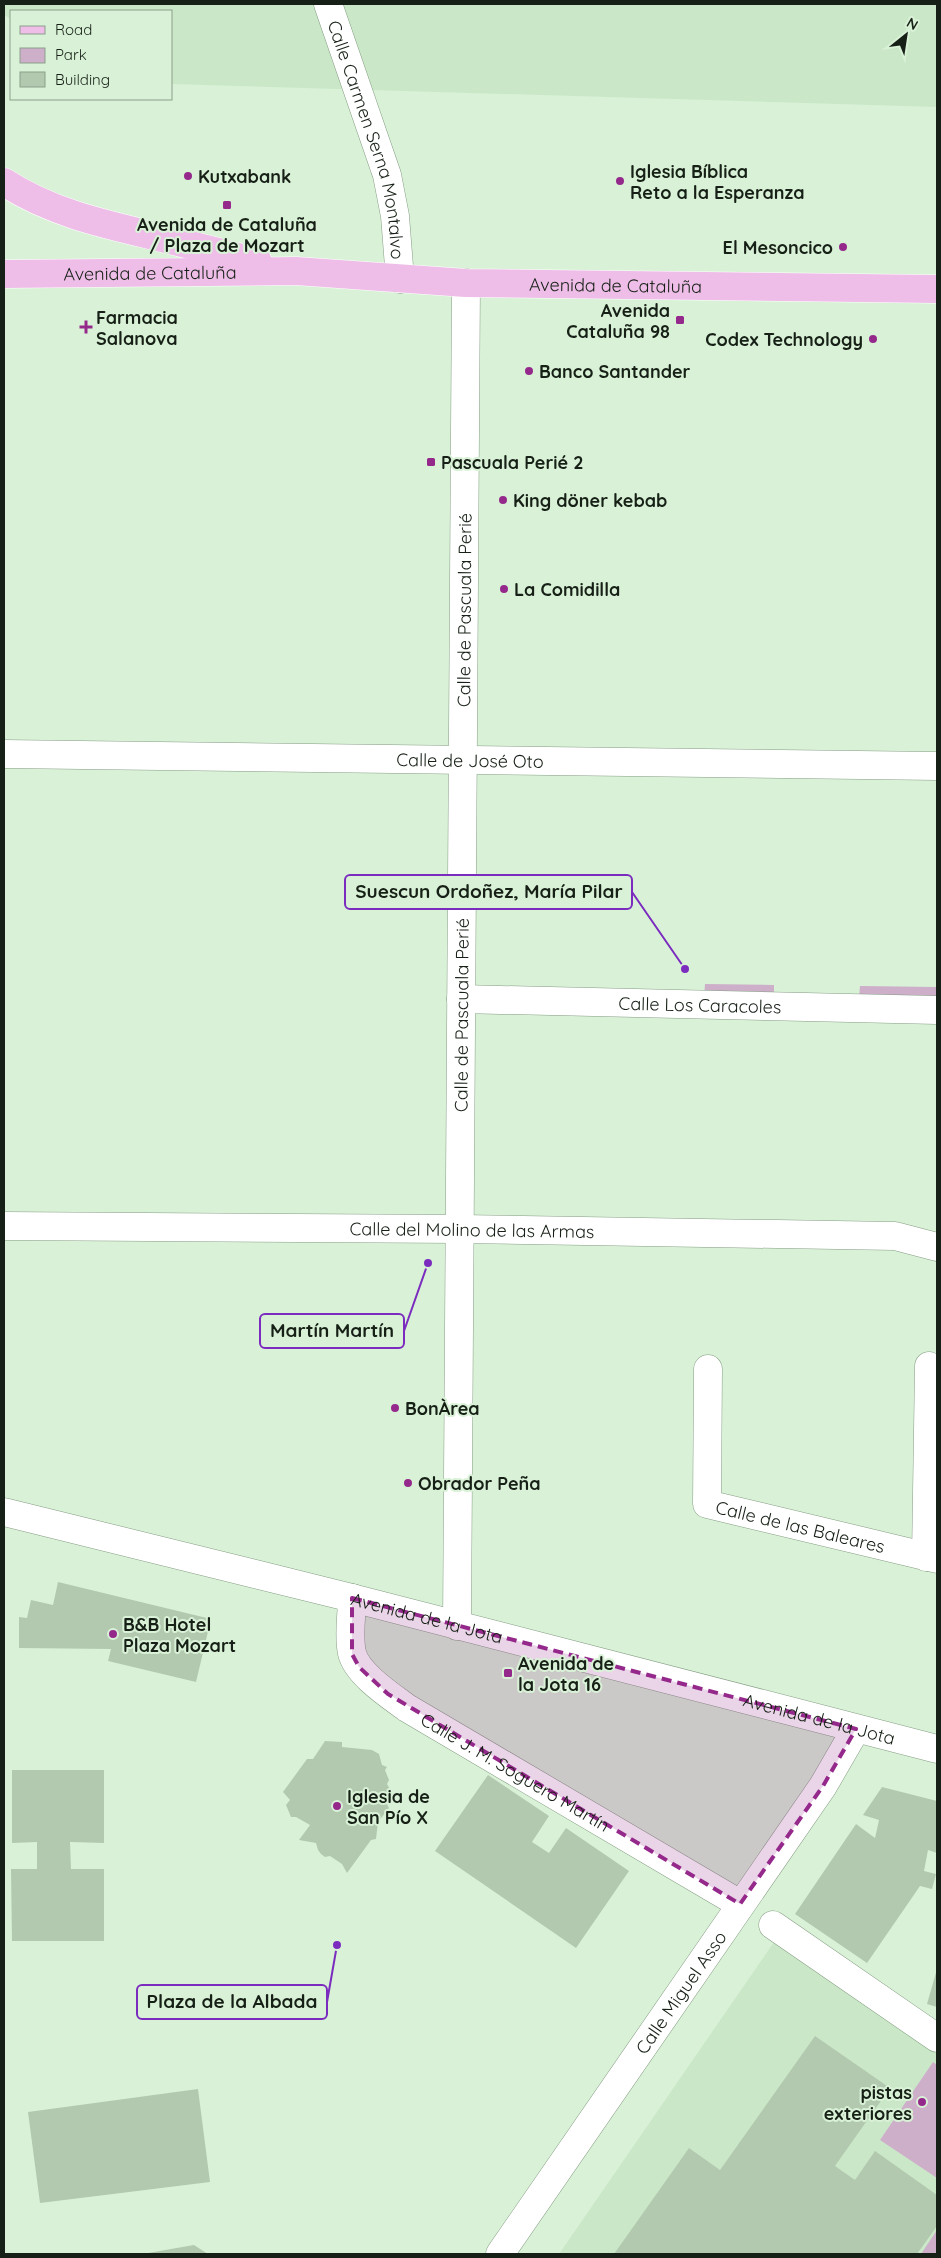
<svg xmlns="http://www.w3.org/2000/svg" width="941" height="2258" font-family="Quicksand,sans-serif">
<rect width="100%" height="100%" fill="#d9f2d7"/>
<path fill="#cae8c8" d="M 4,4 L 937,4 L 937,107 L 171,84 L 171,11 L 11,11 L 11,19 L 4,15 Z
M 774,1942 L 937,2054 L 937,2254 L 559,2254 Z"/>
<path fill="#ceafca" d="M 705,984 L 774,985 L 774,997 L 704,996 Z
M 860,986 L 937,987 L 937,999 L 859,998 Z
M 933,2062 L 937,2065 L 937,2178 L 880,2140 Z
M 937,2230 L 937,2254 L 921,2254 Z"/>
<path fill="#b2c9b0" d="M 58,1582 L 211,1619 L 196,1682 L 108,1661 L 111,1649 L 19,1648 L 19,1617 L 27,1618 L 31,1600 L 53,1605 Z
M 325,1741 L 342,1742 L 342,1747 L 372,1750 L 379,1754 L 382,1765 L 387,1767 L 385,1770 L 389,1780 L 387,1784 L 392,1793 L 386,1802 L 389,1808 L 378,1822 L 376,1839 L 371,1840 L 347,1873 L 342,1864 L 330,1856 L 325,1857 L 321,1854 L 318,1850 L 316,1843 L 299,1840 L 310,1825 L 296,1817 L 291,1817 L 286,1805 L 290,1800 L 283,1792 L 307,1759 L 313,1759 Z
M 12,1770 L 104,1770 L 104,1843 L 70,1842 L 71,1869 L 104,1869 L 104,1941 L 12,1941 L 11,1869 L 37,1869 L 37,1842 L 12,1843 Z
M 488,1775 L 549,1816 L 532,1842 L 549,1853 L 566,1828 L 629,1871 L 576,1948 L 435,1851 Z
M 882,1787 L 937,1801 L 937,1853 L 928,1850 L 924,1871 L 936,1874 L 932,1889 L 920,1886 L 867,1963 L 795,1914 L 856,1824 L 875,1838 L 879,1820 L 863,1815 Z
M 937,1969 L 937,2007 L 927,2004 Z
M 815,2036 L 890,2088 L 835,2166 L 855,2180 L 875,2151 L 937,2195 L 937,2226 L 917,2254 L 614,2254 L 689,2148 L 720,2170 Z
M 198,2089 L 210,2182 L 40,2203 L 28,2112 Z
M 194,2245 L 208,2254 L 148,2254 L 148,2253 Z"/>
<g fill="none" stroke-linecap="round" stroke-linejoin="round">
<g stroke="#869d84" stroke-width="29">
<g id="pedestrian">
<path id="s1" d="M 461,999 L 937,1010"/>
<path id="s2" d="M 708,1369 L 707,1504 L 937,1559"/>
<path d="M 926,1557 L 929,1366"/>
<path d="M 773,1925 L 937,2038"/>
</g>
</g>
<g stroke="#869d84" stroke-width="29">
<g id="minor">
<path id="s3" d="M 328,4 L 387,175 L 395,216 L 400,279"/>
<path id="s4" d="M 4,754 L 937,766"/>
<path id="s5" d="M 4,1226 L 460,1229 L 895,1236 L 937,1247"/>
<path id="s6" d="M 352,1598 C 352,1615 348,1636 352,1653 C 357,1674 391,1696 407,1708 L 740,1904"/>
<path id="s7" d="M 457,1626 L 466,283"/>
<path id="s8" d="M 500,2254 L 823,1786 L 856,1729"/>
</g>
</g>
<g stroke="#869d84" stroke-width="29">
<g id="tertiary">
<path id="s9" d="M 4,1512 L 352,1598 L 937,1749"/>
</g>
</g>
<g stroke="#fff" stroke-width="29">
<g id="primary">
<path d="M 4,182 C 48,211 99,223 150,235 C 186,244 222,253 258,262"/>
<path id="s10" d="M 4,274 L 296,271 L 466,283 L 937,289"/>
</g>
</g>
<use href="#pedestrian" stroke="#fff" stroke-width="28"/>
<use href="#minor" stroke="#fff" stroke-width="28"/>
<use href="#tertiary" stroke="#fff" stroke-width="28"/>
<use href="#primary" stroke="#eebee8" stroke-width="28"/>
</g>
<path fill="#94298b" fill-opacity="0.2" stroke="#94298b" stroke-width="4" stroke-dasharray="10 6" stroke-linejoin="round" d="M 352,1598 L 856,1729 L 823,1786 L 740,1904 L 388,1694 L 359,1667 L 352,1654 Z"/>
<g fill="#94298b" stroke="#d9f2d7" stroke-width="2">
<circle cx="188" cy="176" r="5"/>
<circle cx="620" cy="181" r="5"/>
<rect x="222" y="200" width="10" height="10" rx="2.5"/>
<circle cx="843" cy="247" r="5"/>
<rect x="675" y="315" width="10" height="10" rx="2.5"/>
<path d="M83.5 319.5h5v5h5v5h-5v5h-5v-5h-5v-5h5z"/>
<circle cx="873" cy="339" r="5"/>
<circle cx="529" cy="371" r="5"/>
<rect x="426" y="457" width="10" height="10" rx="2.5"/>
<circle cx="503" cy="500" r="5"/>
<circle cx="504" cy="589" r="5"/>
<circle cx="395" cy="1408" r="5"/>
<circle cx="408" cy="1483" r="5"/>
<circle cx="113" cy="1634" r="5"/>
<rect x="503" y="1668" width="10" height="10" rx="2.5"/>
<circle cx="337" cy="1806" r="5"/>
<circle cx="922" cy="2102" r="5"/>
</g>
<g text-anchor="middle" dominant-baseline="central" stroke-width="4" stroke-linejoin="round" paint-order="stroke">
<g font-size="18" fill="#172016" stroke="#d9f2d7">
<text stroke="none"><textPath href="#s3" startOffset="142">Calle Carmen Serna Montalvo</textPath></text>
<text stroke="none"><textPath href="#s10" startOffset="146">Avenida de Cataluña</textPath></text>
<text stroke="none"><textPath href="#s10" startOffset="612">Avenida de Cataluña</textPath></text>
<text stroke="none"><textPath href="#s7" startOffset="1016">Calle de Pascuala Perié</textPath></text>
<text stroke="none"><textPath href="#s4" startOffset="466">Calle de José Oto</textPath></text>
<text stroke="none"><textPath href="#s1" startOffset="239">Calle Los Caracoles</textPath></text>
<text stroke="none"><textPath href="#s7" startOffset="611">Calle de Pascuala Perié</textPath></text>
<text stroke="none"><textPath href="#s5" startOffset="468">Calle del Molino de las Armas</textPath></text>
<text stroke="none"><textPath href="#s2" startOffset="231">Calle de las Baleares</textPath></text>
<text stroke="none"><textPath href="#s9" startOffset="436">Avenida de la Jota</textPath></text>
<text stroke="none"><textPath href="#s9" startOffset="841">Avenida de la Jota</textPath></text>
<text stroke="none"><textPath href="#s6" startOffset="260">Calle J. M. Soguero Martín</textPath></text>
<text stroke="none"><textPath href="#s8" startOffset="318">Calle Miguel Asso</textPath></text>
</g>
<g font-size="18" font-weight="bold" fill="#172016" stroke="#d9f2d7" text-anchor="start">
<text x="630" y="171">Iglesia Bíblica<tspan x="630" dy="21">Reto a la Esperanza</tspan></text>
<text x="198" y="176">Kutxabank</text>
<text x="227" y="224" text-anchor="middle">Avenida de Cataluña<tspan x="227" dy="21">/ Plaza de Mozart</tspan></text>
<text x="833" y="247" text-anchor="end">El Mesoncico</text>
<text x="670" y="310" text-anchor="end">Avenida<tspan x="670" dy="21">Cataluña 98</tspan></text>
<text x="96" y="317">Farmacia<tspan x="96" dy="21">Salanova</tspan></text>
<text x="863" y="339" text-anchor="end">Codex Technology</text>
<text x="539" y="371">Banco Santander</text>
<text x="441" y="462">Pascuala Perié 2</text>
<text x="513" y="500">King döner kebab</text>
<text x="514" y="589">La Comidilla</text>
<text x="405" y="1408">BonÀrea</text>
<text x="418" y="1483">Obrador Peña</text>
<text x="123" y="1624">B&amp;B Hotel<tspan x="123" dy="21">Plaza Mozart</tspan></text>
<text x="518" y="1663">Avenida de<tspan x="518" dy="21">la Jota 16</tspan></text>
<text x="347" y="1796">Iglesia de<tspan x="347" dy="21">San Pío X</tspan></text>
<text x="912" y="2092" text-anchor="end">pistas<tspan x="912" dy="21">exteriores</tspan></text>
</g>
</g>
<path fill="none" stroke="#7b2cbf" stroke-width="2" d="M685 969L632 892M428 1263L404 1331M337 1945L327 2002"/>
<g fill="#7b2cbf" stroke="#d9f2d7" stroke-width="2">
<circle cx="685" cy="969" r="5"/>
<circle cx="428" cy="1263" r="5"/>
<circle cx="337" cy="1945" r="5"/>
</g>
<g fill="#d9f2d7" stroke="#7b2cbf" stroke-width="2">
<rect x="345" y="875" width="287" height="34" rx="5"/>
<rect x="260" y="1314" width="144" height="34" rx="5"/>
<rect x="137" y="1985" width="190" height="34" rx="5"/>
</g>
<g font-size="19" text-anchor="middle" font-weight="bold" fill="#172016">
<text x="489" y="898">Suescun Ordoñez, María Pilar</text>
<text x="332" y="1337">Martín Martín</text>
<text x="232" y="2008">Plaza de la Albada</text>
</g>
<rect width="941" height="2258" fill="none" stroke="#172016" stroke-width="10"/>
<rect x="10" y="10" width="162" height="90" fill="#d9f2d7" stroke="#8b9e8a"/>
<rect x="20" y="26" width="25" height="8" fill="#eebee8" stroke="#8b9e8a"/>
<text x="55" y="35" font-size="15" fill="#172016">Road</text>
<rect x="20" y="48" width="25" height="15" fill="#ceafca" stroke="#8b9e8a"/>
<text x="55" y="60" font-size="15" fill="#172016">Park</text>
<rect x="20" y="72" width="25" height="15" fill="#b2c9b0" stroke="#8b9e8a"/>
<text x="55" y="85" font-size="15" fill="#172016">Building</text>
<g transform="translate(906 35) rotate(30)" stroke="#d9f2d7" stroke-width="4" paint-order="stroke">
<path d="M0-4L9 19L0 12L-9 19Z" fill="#172016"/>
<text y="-8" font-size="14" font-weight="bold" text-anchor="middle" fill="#172016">N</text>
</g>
</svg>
